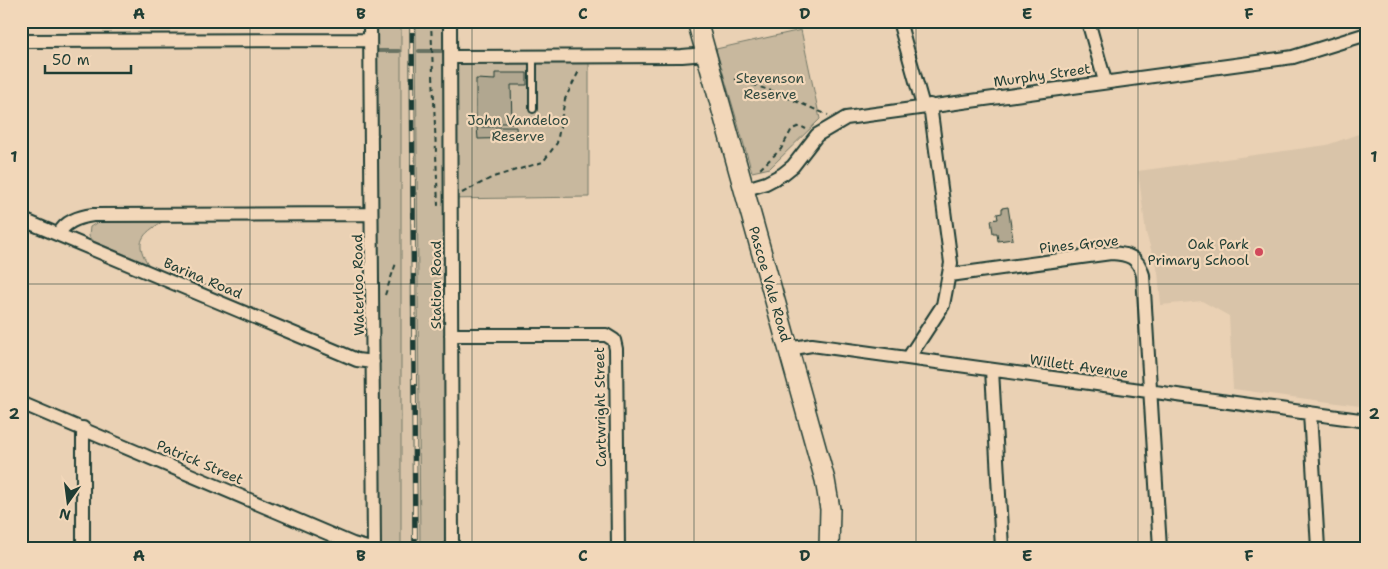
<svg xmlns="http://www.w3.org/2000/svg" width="1388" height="569" font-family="'Shantell Sans',sans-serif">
<rect width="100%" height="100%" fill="#ead1b4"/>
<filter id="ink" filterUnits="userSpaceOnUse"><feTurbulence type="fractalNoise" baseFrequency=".02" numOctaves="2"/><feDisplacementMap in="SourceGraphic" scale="10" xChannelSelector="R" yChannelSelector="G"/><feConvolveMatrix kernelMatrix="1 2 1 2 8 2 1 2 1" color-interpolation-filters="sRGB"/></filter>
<g filter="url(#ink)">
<path fill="#d9c4a9" d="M 401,21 L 416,21 L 420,548 L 401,548 Z
M 1367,131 L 1367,407 L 1233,389 L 1229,316 L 1202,301 L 1161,305 L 1158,272 L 1146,233 L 1138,171 L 1327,145 Z"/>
<path fill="#c8b89e" stroke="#747a69" d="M 376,21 L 401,21 L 401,548 L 380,548 Z
M 416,21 L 444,21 L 446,548 L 420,548 Z
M 801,30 L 820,119 L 770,168 L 752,172 L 716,49 Z
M 589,56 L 589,197 L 446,199 L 445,59 Z
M 98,222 L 162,222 C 142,234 134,242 148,264 L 91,240 L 89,236 L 90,227 Z"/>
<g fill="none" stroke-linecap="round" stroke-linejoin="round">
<path stroke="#687262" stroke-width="4" d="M 379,51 L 399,51
M 419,51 L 441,51"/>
</g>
<path fill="#b1a790" stroke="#1f3d34" d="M 495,73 L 527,73 L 527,85 L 511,85 L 512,123 L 476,123 L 476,79 L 495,80 Z
M 477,127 L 516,127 L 517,138 L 478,139 Z
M 1008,207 L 1013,239 L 998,241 L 997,233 L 993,233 L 991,220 L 998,219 L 997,214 L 1002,213 L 1002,208 Z"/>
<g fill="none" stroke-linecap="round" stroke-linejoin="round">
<g stroke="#1f3d34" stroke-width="10">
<path id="service" d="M 533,109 L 533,57"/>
</g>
<g stroke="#1f3d34" stroke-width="16">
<path id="minor" d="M 370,21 L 374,548
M 450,21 L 452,548
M 899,21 L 923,106
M 1088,21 L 1105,81
M 21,41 L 370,40
M 451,57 L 682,56 L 706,54
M 743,190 L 766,183 L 783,174 L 793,166 L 817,135 L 846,118 L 1293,57 L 1367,34
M 21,219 L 357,360 L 373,362
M 59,234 C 65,221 79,217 93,215 L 371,214
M 950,275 L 1111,253 C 1129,254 1138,257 1143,275 L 1160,548
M 451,335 L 606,335 L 614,340 L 616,349 L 618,548
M 788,349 L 812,345 L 1367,421
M 909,357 L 943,305 L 951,263 L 930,105
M 992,370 L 1002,548
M 21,403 L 353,544 L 367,548
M 1310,413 L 1318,548
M 83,428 L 83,548"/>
</g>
<g stroke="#1f3d34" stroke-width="22">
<path id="primary" d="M 697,21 L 825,480 L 830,509 L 829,548"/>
</g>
<path stroke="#1f3d34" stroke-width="2" stroke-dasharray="5 4" stroke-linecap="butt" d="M 431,21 L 438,206
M 735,79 L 772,91 L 828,115
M 760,169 L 781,149 L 792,129 L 800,126 L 806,129
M 462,193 L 493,177 L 543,162 L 557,143 L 565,99 L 580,69
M 430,263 L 439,262
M 385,295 L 396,263"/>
<use href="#service" stroke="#f2d7b9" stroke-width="6"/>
<use href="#minor" stroke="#f2d7b9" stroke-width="12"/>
<use href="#primary" stroke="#f2d7b9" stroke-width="19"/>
<g stroke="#1f3d34" stroke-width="5.5">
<path id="rail" d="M 412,21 L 415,548"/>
</g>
<use href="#rail" stroke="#f2d7b9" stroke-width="4" stroke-dasharray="11" stroke-linecap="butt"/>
</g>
</g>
<path fill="none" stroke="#1f3d34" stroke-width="1" stroke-opacity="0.55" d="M 250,21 L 250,548M 472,21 L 472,548M 694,21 L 694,548M 916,21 L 916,548M 1138,21 L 1138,548M 21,284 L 1367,284"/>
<circle fill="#d1495b" stroke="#f2d7b9" stroke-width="2" cx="1259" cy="252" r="5"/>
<g text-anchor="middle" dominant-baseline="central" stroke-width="4.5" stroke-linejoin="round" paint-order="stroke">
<g font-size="14" fill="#1f3d34" stroke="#f2d7b9">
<text transform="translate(1042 75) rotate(-8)">Murphy Street</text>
<text transform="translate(1079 244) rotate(-6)">Pines Grove</text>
<text transform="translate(203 278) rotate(23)">Barina Road</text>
<text transform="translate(770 284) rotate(74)">Pascoe Vale Road</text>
<text transform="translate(358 285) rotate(-91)">Waterloo Road</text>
<text transform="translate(436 285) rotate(-90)">Station Road</text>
<text transform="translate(1079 366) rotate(8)">Willett Avenue</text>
<text transform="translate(600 407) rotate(-91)">Cartwright Street</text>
<text transform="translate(200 462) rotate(23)">Patrick Street</text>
</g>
<g font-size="14" fill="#30493f" stroke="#f2d7b9">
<text x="770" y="78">Stevenson<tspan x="770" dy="16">Reserve</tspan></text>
<text x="518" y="120">John Vandeloo<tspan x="518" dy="16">Reserve</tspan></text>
</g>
<g font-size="14" fill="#1f3d34" stroke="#f2d7b9" text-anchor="end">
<text x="1249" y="244">Oak Park<tspan x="1249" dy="16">Primary School</tspan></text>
</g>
</g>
<rect width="1388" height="569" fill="none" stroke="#f2d7b9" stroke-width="55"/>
<g transform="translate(68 502) rotate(194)" stroke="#f2d7b9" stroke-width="4" paint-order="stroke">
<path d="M0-4L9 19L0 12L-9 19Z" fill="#1f3d34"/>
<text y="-8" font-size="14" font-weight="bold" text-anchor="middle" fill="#1f3d34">N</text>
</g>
<path d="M45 65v8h86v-8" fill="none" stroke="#1f3d34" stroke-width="2.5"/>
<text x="52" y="65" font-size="15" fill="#1f3d34" stroke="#f2d7b9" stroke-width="4" paint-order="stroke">50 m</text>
<rect x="28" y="28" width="1332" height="514" fill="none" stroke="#1f3d34" stroke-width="2"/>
<g font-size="16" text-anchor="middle" font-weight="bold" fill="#1f3d34">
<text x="139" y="19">A</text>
<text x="361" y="19">B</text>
<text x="583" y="19">C</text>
<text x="805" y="19">D</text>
<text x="1027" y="19">E</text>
<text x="1249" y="19">F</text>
<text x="14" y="162">1</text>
<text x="1374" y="162">1</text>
<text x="14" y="419">2</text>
<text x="1374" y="419">2</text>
<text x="139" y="561">A</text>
<text x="361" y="561">B</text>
<text x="583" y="561">C</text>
<text x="805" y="561">D</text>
<text x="1027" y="561">E</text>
<text x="1249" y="561">F</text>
</g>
</svg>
